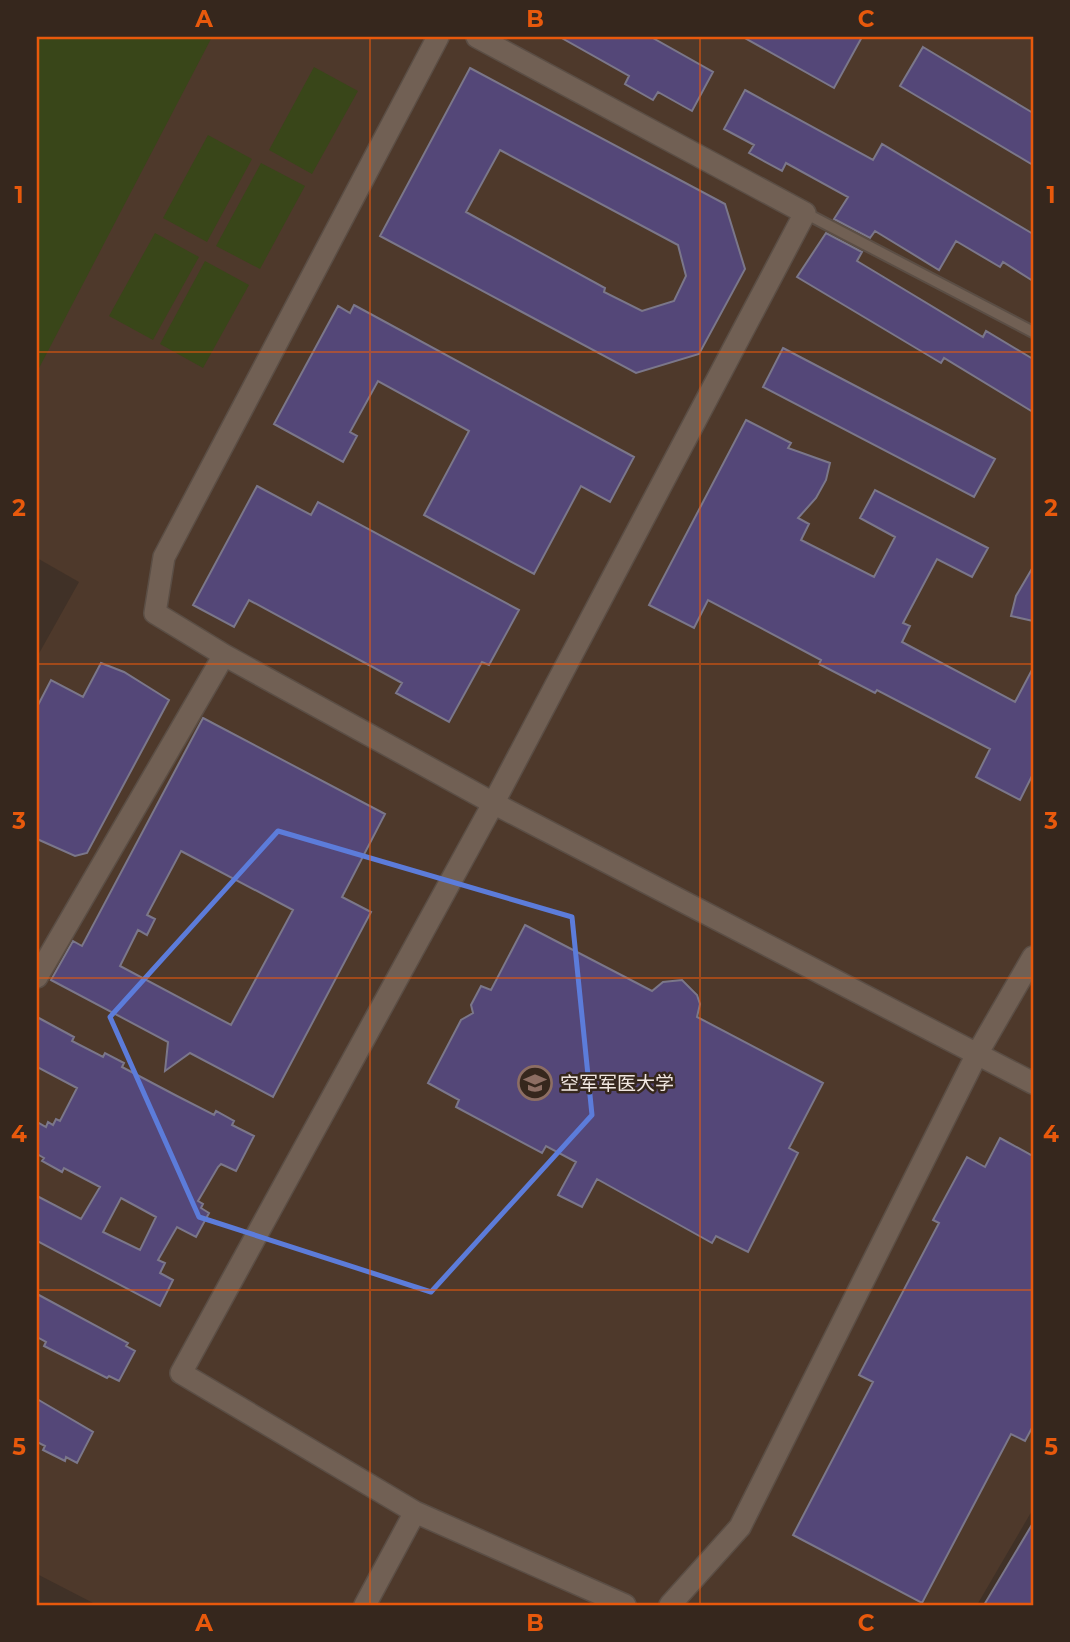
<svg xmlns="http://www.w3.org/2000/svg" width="1070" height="1642" font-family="Montserrat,'Noto Sans SC',sans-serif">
<rect width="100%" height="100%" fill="#403127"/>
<path fill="#4e392b" d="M 37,37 L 1033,37 L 1033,1509 L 977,1605 L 97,1605 L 37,1574 L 37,657 L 79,582 L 37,558 Z"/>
<path fill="#394619" d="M 37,37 L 212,37 L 37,372 Z
M 314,67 L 358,91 L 312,174 L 269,150 Z
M 208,135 L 252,159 L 207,242 L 163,218 Z
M 261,163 L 305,186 L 260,269 L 216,246 Z
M 155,233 L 199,257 L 153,340 L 109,316 Z
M 205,261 L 249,285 L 203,368 L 160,344 Z"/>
<path fill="#544778" stroke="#7b778a" stroke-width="2" fill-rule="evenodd" d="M 560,37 L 651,37 L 713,72 L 692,111 L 658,92 L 653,100 L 625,84 L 629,76 Z
M 743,37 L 862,37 L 834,88 Z
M 923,47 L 1033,113 L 1033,165 L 900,86 Z
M 470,68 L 725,204 L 745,269 L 699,354 L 636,373 L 380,236 ZM 500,150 L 678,245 L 686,276 L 674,301 L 642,311 L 604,292 L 605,288 L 466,212 Z
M 745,90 L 873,160 L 882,144 L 1033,234 L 1033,281 L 1003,262 L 1000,267 L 956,241 L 939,270 L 875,231 L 870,238 L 834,219 L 848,197 L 786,163 L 782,171 L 749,153 L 754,145 L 724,129 Z
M 826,233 L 862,252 L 857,261 L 983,337 L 986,331 L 1033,359 L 1033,412 L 944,358 L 941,363 L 797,277 Z
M 354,305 L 634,457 L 610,502 L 581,486 L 534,574 L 424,515 L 469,431 L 378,381 L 350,432 L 357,436 L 343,462 L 274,424 L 338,306 L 350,313 Z
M 783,348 L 995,459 L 974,497 L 763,387 Z
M 746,420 L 791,443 L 788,448 L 830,463 L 826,480 L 816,498 L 798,518 L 809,524 L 801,540 L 874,577 L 895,537 L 860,518 L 875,490 L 988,548 L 972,577 L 937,559 L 903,623 L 910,626 L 902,642 L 1015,702 L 1033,668 L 1033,774 L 1020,800 L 976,777 L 990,749 L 877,690 L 875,693 L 819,664 L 821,660 L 708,600 L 694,628 L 649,605 Z
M 257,486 L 311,515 L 318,502 L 519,610 L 489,665 L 482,662 L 449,722 L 396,693 L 402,683 L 249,600 L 234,627 L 193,605 Z
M 1033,567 L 1033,621 L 1011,616 L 1016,596 Z
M 101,663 L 124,672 L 169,700 L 87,853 L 75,856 L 37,839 L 37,707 L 51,680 L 83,697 Z
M 203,718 L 385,814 L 342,897 L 371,912 L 273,1097 L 190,1053 L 165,1071 L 168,1042 L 51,980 L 73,941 L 82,946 ZM 181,851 L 293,910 L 231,1025 L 120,966 L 138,930 L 147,935 L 155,919 L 147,915 Z
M 525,925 L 652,991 L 663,982 L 682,980 L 697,995 L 700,1004 L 697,1017 L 823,1083 L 789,1148 L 798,1153 L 748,1252 L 716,1236 L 712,1243 L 597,1179 L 582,1207 L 558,1195 L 576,1162 L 546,1146 L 542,1153 L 456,1107 L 459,1100 L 428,1083 L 461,1020 L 473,1013 L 471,1005 L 481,986 L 491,990 Z
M 37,1017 L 74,1037 L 72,1041 L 103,1057 L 105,1053 L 124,1063 L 122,1067 L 177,1096 L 214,1115 L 216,1111 L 234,1121 L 232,1125 L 254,1136 L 236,1171 L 221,1164 L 218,1167 L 198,1201 L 203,1204 L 201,1208 L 209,1213 L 196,1237 L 177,1227 L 158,1260 L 165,1263 L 160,1273 L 173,1280 L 160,1306 L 37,1241 L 37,1196 L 81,1219 L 100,1187 L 64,1168 L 62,1172 L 42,1161 L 44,1158 L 37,1154 L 37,1122 L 46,1127 L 48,1122 L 53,1125 L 56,1119 L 60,1121 L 77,1088 L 37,1067 ZM 121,1198 L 156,1217 L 140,1250 L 103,1232 Z
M 1000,1138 L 1033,1156 L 1033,1426 L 1025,1441 L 1011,1434 L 922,1603 L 793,1535 L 873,1382 L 859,1375 L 939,1223 L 933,1220 L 967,1157 L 985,1167 Z
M 37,1294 L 128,1343 L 126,1346 L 135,1351 L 119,1381 L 109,1376 L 107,1378 L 44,1346 L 46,1342 L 37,1337 Z
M 37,1399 L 93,1432 L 77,1463 L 66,1457 L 65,1461 L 43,1450 L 45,1446 L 37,1442 Z
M 1033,1523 L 1033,1605 L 984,1605 Z"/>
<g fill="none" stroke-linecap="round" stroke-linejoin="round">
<g stroke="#5b4e45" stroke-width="14">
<path id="lane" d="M 805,213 L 1033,332"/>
</g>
<g stroke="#5b4e45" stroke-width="24">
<path id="street" d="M 477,37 L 805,213 L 493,804 L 181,1373 L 415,1512 L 625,1605
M 224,655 L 493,803 L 1033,1083
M 37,977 L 224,655 L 155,613 L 164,557 L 438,37
M 365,1605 L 415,1512
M 670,1605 L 740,1527 L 977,1054 L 1033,957"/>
</g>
<use href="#lane" stroke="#716054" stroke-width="10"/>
<use href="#street" stroke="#716054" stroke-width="21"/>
</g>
<path fill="none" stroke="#5c7cda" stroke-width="5" stroke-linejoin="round" d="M 278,831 L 572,917 L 592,1115 L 431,1292 L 199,1217 L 110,1017 Z"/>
<path fill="none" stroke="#e8590c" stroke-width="2" stroke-opacity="0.55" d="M 370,37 L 370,1605M 700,37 L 700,1605M 37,352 L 1033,352M 37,664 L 1033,664M 37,978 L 1033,978M 37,1290 L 1033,1290"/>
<defs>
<g id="university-ring" transform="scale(1.75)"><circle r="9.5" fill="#36271d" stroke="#8d6e63" stroke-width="1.5"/><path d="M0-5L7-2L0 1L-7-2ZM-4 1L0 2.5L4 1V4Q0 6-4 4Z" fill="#8d6e63"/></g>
</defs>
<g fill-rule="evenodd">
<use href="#university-ring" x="535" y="1083"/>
</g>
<g text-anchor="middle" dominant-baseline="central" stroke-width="5" stroke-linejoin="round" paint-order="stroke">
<g font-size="19" fill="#f0e6e0" stroke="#36271d" text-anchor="start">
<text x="560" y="1083">空军军医大学</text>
</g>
</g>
<rect width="1070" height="1642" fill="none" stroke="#36271d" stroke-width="77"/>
<rect x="38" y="38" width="994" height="1566" fill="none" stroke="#e8590c" stroke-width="2.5"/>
<g font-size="23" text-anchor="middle" font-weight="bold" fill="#e8590c">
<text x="204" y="27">A</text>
<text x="535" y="27">B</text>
<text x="866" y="27">C</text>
<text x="19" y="203">1</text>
<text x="1051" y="203">1</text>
<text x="19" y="516">2</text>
<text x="1051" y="516">2</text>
<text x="19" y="829">3</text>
<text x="1051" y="829">3</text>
<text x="19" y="1142">4</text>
<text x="1051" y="1142">4</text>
<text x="19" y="1455">5</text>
<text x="1051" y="1455">5</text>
<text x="204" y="1631">A</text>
<text x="535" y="1631">B</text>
<text x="866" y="1631">C</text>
</g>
</svg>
